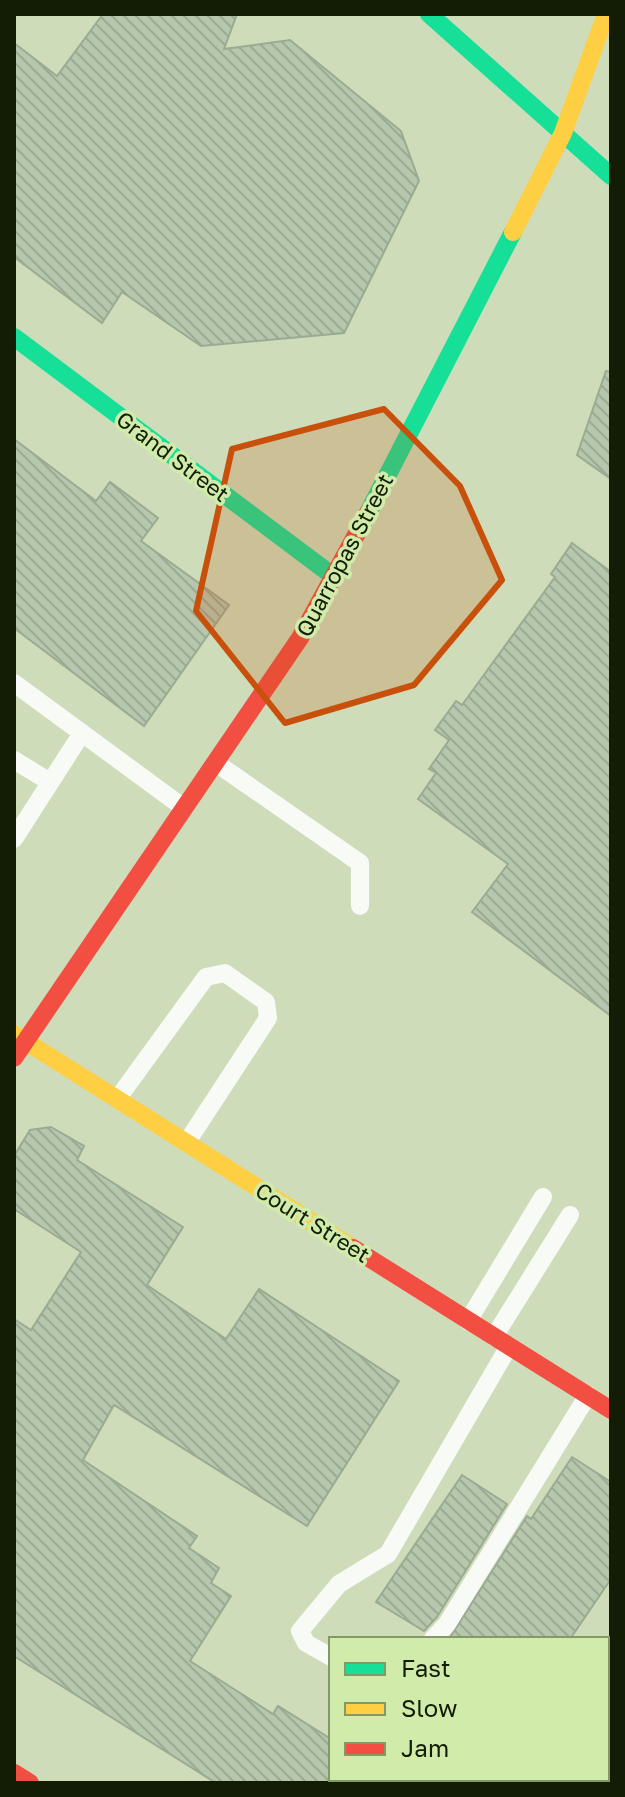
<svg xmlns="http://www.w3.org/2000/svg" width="625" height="1797" font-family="'Golos Text',sans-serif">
<defs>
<pattern id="building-back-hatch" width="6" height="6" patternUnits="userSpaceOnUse" patternTransform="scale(2)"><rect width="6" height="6" fill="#b6c7ad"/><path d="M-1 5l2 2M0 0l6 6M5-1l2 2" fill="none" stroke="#9caa93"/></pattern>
</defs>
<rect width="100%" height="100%" fill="#cedcba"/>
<path fill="url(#building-back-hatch)" stroke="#9bab92" stroke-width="2" d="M 103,14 L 237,14 L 224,49 L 290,40 L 401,131 L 419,181 L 344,333 L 201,346 L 122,292 L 102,323 L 14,257 L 14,43 L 57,76 Z
M 606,371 L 611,372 L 611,479 L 577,455 Z
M 14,439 L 96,501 L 110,482 L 158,518 L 141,541 L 229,605 L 144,726 L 14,628 Z
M 572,543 L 611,572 L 611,1016 L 472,912 L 508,864 L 418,799 L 436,773 L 429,769 L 449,740 L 435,730 L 456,701 L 462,705 L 555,577 L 551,574 Z
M 51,1127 L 84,1146 L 77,1160 L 183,1227 L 147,1285 L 226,1339 L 259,1289 L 399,1381 L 307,1526 L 114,1405 L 83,1460 L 197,1536 L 189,1548 L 219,1568 L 211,1583 L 231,1596 L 190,1661 L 273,1714 L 278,1706 L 331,1739 L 331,1783 L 216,1783 L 14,1656 L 14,1319 L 31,1330 L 81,1252 L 14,1209 L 14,1156 L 30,1130 Z
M 572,1457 L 611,1482 L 611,1579 L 570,1639 L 449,1639 L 527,1516 L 531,1519 Z
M 462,1475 L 507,1504 L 437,1617 L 424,1631 L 376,1602 Z"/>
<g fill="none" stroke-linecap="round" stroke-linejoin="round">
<path stroke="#f8faf5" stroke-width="18" d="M 14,683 L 184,808
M 14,760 L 50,782
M 216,763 L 360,863 L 360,906
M 14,839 L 82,733
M 118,1098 L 206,977 L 225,973 L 266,1002 L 268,1018 L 187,1142
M 468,1321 L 543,1197
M 494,1337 L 570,1215
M 433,1639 L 447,1624 L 588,1395
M 331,1657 L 306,1643 L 300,1631 L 339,1584 L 388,1554 L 509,1346"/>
<path stroke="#16e098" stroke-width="18" d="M 429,14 L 611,176
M 14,337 L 333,576
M 368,513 L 513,232"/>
<path stroke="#ffcf43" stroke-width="18" d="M 513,232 L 563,133 L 606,14
M 14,1034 L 353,1248
M 607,1696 L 611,1690
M 548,1783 L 551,1779"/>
<path stroke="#f24e42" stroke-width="18" d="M 14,1058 L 300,638 L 368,513
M 353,1248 L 611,1410
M 14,1773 L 30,1783"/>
</g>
<path fill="#c8500b" fill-opacity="0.2" stroke="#c8500b" stroke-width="6" stroke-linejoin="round" d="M 384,409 L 460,486 L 502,580 L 414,685 L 285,723 L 196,611 L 232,449 Z"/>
<g text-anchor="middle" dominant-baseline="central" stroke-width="7" stroke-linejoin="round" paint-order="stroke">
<g font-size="22" fill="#131c04" stroke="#d1ebab">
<text transform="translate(173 456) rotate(37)">Grand Street</text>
<text transform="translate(344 555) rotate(-62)">Quarropas Street</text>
<text transform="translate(313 1222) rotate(32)">Court Street</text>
</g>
</g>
<rect width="625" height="1797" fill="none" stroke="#131c04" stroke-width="32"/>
<rect x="329" y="1637" width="280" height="144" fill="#d1ebab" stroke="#859868" stroke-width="2"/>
<rect x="345" y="1663" width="40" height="12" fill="#16e098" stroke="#859868" stroke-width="2"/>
<text x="401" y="1677" font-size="24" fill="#131c04">Fast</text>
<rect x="345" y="1703" width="40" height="12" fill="#ffcf43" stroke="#859868" stroke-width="2"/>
<text x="401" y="1717" font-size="24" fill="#131c04">Slow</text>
<rect x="345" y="1743" width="40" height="12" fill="#f24e42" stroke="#859868" stroke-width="2"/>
<text x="401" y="1757" font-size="24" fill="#131c04">Jam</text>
</svg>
